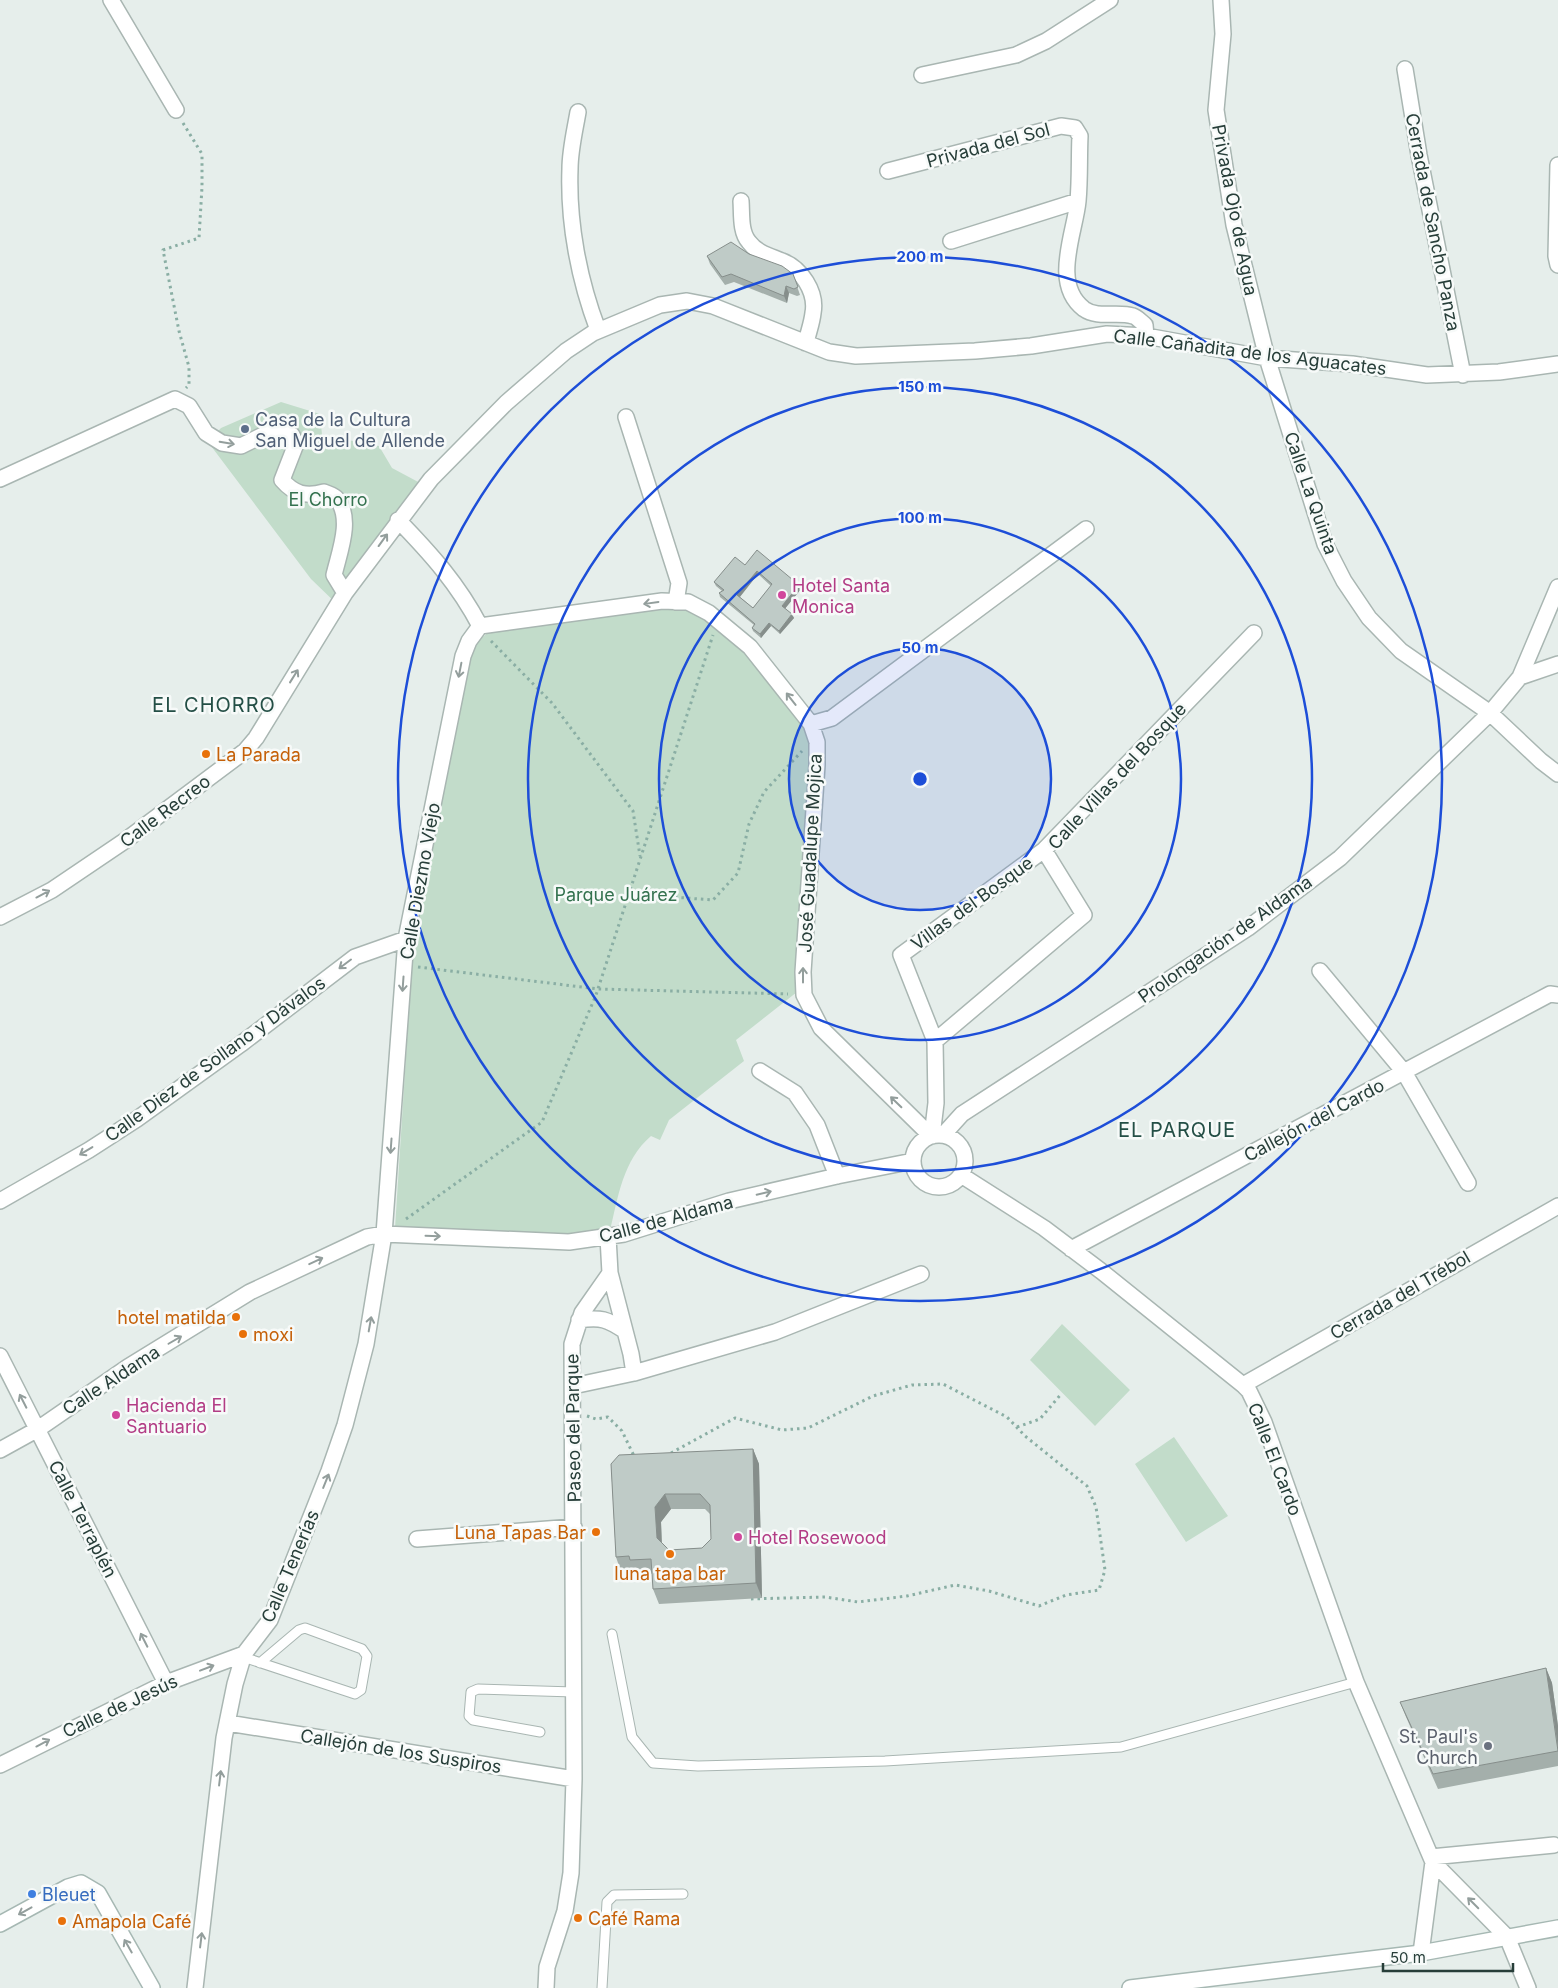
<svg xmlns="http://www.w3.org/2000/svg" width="1558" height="1988" font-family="Inter,sans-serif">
<rect width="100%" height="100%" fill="#e6eeeb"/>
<path fill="#c2dcca" d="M 281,402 L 320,414 L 322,435 L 379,446 L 392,468 L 422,484 L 365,554 L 350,593 L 341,608 L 311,579 L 208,442 L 221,428 Z
M 687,607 C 727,630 752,658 780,693 C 792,708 805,722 813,740 L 797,992 L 736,1040 L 744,1061 L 669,1120 L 660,1140 L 651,1136 C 623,1160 618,1197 610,1231 L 568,1237 L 395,1228 L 413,947 L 473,645 L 490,631 L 658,608 Z
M 1062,1324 L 1130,1390 L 1095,1426 L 1030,1360 Z
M 1174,1437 L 1228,1516 L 1186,1542 L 1135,1464 Z"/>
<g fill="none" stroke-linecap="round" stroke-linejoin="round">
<g stroke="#a9b6b2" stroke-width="11">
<path id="lane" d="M 612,1634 L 632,1737 L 653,1763 L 698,1766 L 885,1761 L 1121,1747 L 1356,1682
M 243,1657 L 355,1694 L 361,1690 L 367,1656 L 362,1649 L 305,1628 L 299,1630 L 260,1663
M 540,1732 L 473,1720 L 469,1716 L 471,1692 L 478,1689 L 574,1692
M 602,1988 L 607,1902 L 614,1895 L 683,1894"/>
</g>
<g stroke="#a9b6b2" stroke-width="18">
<path id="street" d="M 111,0 L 176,110
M 1221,0 L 1223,34 L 1216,110 L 1234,225 L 1267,358 L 1325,544 L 1344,581 L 1369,618 L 1401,651 L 1490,713 L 1541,761 L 1558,774
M 1405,69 L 1419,155 L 1463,375
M 922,75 L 1016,55 L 1046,41 L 1110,0
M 578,112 C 575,130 570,150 570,169 C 568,223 579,280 598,330
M 1558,165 L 1556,256 L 1558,265
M 888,171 L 1061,126 L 1075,128 L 1080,136 C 1079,157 1080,179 1078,201 C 1075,233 1051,284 1084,309 C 1098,319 1117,311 1133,316 C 1137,317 1141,322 1145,325 L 1146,336
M 741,201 C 742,214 740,232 749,242 C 757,253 770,256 782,261 C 801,268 817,292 813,313 C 812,323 808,333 806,343
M 951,241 L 1078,201
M 626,417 L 679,583 L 676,602
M 0,479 L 175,399 L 189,406 L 206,433 L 222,443 L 241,446 L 267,433 L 280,431 L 292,435 L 296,444 L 282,480 C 294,494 306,497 324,492 C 328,494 334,495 337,499 C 353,519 339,553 334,575 L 345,593
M 398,520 C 431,554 458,584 480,626
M 480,626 L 662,601 L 688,602 L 709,613 L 750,647 L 811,724 L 817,742 L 817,765 L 803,972 L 804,995 L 821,1028 L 931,1136
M 1520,677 L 1558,664
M 811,724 L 832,718 L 1086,529
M 0,917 L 52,890 L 126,840 L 245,751 L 256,738 L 345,593 L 431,479 L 506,403 L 566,351 L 593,333 L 660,305 L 687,301 L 713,306 L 829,352 L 856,356 L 975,351 L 1031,346 L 1107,334 L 1146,336 L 1267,358 L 1352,364 L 1427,375 L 1499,372 L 1558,364
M 1320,971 L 1404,1072 L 1468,1183
M 935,1041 L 1084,915 L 1044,850
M 760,1071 L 795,1093 L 817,1125 L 837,1176
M 943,1135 L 962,1114 L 1248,928 L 1340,858 L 1490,713 L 1520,677 L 1558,587
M913 1161a26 26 0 1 1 52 0a26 26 0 1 1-52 0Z
M 932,1136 L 936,1103 L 935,1041 L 901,955 L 1044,850 L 1254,633
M 961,1175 L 1044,1228 L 1101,1271 L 1243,1385 L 1249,1391 L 1264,1422 L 1356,1682 L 1433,1862 L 1507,1937 L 1528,1988
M 0,1201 L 89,1150 L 137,1119 L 241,1044 L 355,957 L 406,939
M 1071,1249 L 1550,994 L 1558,995
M 610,1273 L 631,1354 L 634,1373
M 579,1320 C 601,1317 607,1319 625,1331
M 0,1356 L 166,1683
M 1243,1385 L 1558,1206
M 573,1386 L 634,1373 L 775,1332 L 921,1274
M 0,1450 L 38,1429 L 128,1367 L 250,1292 L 367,1237 L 384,1234 L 569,1242 L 624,1234 L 729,1201 L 837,1176 L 913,1161
M 417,1539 L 574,1527
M 228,1723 L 574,1779
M 0,1765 L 166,1683 L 244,1654
M 1431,1857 L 1554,1845
M 1421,1953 L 1433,1862
M 195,1988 L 224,1738 L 235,1684 L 244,1654 L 270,1620 L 329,1471 L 345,1425 L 366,1344 L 384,1234 L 406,939 L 463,656 L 469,641 L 480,626
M 546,1988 L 547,1967 L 565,1911 L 571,1873 L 574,1779 L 572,1344 L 582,1313 L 610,1273 L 608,1237"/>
</g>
<g stroke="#a6b8b3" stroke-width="18">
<path id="secondary" d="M 0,1924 L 68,1887 L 81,1883 L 98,1893 L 152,1988
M 1130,1988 L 1421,1953 L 1558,1928"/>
</g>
<path stroke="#8aaea4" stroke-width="3" stroke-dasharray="2.5 4" stroke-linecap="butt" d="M 183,123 L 202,154 L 202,187 L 199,238 L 163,250 L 179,331 L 189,367 L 189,385 L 186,388
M 491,641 L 552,703 L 633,811 L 640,856
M 630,890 L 672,897 L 713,900 L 738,873 L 749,824 L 764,792 L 802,751
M 418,967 L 598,989 L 788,994
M 406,1219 L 542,1122 L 596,995 L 713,635
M 587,1416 L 596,1419 L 608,1417 L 622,1431 L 634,1456
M 1017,1427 L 1040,1419 L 1062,1393
M 671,1453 L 735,1418 L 782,1430 L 808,1428 L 873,1396 L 912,1385 L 943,1384 L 1007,1417 L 1025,1436 L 1087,1486 L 1096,1507 L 1105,1570 L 1099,1590 L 1066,1595 L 1039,1606 L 989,1591 L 955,1585 L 907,1596 L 858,1602 L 825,1597 L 748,1599"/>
<use href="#lane" stroke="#fff" stroke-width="9"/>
<use href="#street" stroke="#fff" stroke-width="15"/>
<use href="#secondary" stroke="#fff" stroke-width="15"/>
</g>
<path fill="#a4afab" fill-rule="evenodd" d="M 749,254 L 793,274 L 800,295 L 797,296 L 789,293 L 787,303 L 734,282 L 725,285 L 710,264 L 707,256 Z
M 745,565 L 799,585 L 801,589 L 785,608 L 794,618 L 780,634 L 771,626 L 761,638 L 753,631 L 752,628 L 754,625 L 720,597 L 719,593 L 722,591 L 716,586 L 714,582 ZM 758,574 L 771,586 L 753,608 L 740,597 Z
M 753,1449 L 759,1464 L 762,1598 L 659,1604 L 653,1589 L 652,1574 L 635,1574 L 634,1571 L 621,1572 L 616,1557 L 611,1464 ZM 671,1509 L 705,1509 L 710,1514 L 711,1539 L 702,1548 L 669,1550 L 662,1543 L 661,1522 Z
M 1546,1668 L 1552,1683 L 1558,1726 L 1558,1766 L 1438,1789 L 1406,1717 L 1400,1702 Z"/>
<path fill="#868e8b" d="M 786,286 L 789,293 L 787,303 L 784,296 Z
M 757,571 L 758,574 L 738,599 L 737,595 Z
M 799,585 L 801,589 L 784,610 L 782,606 Z
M 792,614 L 794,618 L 780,634 L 779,631 Z
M 769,623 L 771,626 L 761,638 L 760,634 Z
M 753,1449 L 759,1464 L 762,1598 L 756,1583 Z
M 665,1494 L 671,1509 L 661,1522 L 662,1553 L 657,1538 L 655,1507 Z
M 1546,1668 L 1552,1683 L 1558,1726 L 1558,1747 Z"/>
<path fill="#bfcbc7" stroke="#868e8b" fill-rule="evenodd" d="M 731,242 L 749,254 L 782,266 L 793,274 L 798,287 L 794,289 L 786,286 L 784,296 L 731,274 L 722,277 L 707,256 Z
M 757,550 L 799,585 L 782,606 L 792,614 L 779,631 L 769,623 L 760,634 L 752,628 L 755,624 L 719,593 L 724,590 L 714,582 L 735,557 L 745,565 ZM 757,571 L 772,584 L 753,608 L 737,595 Z
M 753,1449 L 756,1583 L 653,1589 L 651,1559 L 630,1560 L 629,1556 L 616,1557 L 611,1464 L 619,1455 ZM 665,1494 L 700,1494 L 710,1505 L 711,1539 L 702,1548 L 669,1550 L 657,1538 L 655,1507 Z
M 1546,1668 L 1558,1751 L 1433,1774 L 1400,1702 Z"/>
<defs><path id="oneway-shaft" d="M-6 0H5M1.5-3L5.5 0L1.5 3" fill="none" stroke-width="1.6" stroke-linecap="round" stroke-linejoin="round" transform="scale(1.25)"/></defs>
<g stroke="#939e9c">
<use href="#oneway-shaft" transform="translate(227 443) rotate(10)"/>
<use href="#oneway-shaft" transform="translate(383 540) rotate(-54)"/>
<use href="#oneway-shaft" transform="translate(651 603) rotate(172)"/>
<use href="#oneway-shaft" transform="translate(460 670) rotate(101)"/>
<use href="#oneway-shaft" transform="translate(294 676) rotate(-58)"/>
<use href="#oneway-shaft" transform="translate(791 699) rotate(-128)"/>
<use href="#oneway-shaft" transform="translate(43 894) rotate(-28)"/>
<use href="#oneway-shaft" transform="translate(345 964) rotate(143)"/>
<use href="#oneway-shaft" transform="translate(803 975) rotate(-90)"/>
<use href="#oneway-shaft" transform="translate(403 984) rotate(94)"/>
<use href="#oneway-shaft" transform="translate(896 1102) rotate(-136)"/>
<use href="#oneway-shaft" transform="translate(391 1146) rotate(94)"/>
<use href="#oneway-shaft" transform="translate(86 1151) rotate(149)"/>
<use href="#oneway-shaft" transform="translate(764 1193) rotate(-13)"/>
<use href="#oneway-shaft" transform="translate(433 1236) rotate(2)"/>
<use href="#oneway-shaft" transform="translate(316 1261) rotate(-25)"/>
<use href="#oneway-shaft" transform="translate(370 1324) rotate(-80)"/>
<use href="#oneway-shaft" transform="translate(175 1340) rotate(-30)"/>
<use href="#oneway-shaft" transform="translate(23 1401) rotate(-117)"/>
<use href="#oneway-shaft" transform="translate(326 1481) rotate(-68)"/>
<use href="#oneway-shaft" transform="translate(144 1640) rotate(-117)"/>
<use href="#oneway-shaft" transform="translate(207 1668) rotate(-21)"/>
<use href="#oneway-shaft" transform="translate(43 1743) rotate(-28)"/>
<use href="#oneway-shaft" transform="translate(220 1778) rotate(-83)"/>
<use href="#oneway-shaft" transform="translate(1473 1903) rotate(-135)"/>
<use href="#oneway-shaft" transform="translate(25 1911) rotate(151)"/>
<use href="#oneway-shaft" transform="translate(201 1940) rotate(-83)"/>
<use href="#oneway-shaft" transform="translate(128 1946) rotate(-120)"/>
</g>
<circle cx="920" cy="779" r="131" fill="#1d4ed8" fill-opacity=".12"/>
<g fill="none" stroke="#1d4ed8" stroke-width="2.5">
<circle cx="920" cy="779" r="131"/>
<circle cx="920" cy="779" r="261"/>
<circle cx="920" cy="779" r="392"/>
<circle cx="920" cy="779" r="522"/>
</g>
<circle fill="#5c6f8a" stroke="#f7faf9" stroke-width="2" cx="245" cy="429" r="5"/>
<g fill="#d1479c" stroke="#f7faf9" stroke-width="2">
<circle cx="782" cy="595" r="5"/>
<circle cx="116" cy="1415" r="5"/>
<circle cx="738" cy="1537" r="5"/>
</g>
<g fill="#e8710a" stroke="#f7faf9" stroke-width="2">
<circle cx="206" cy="754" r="5"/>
<circle cx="236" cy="1317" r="5"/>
<circle cx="243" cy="1334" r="5"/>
<circle cx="596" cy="1532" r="5"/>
<circle cx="670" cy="1554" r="5"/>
<circle cx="578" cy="1918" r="5"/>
<circle cx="62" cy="1921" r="5"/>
</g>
<circle fill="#6b7280" stroke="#f7faf9" stroke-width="2" cx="1488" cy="1746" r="5"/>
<circle fill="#3f7fe0" stroke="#f7faf9" stroke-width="2" cx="32" cy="1894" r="5"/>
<g text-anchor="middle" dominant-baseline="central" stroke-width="5" stroke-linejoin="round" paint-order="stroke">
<g font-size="18" fill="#273e39" stroke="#f7faf9">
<text transform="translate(988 145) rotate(-15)">Privada del Sol</text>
<text transform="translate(1235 210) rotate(79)">Privada Ojo de Agua</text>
<text transform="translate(1433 222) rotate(79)">Cerrada de Sancho Panza</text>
<text transform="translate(1250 352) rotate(7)">Calle Cañadita de los Aguacates</text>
<text transform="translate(1311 493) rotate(71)">Calle La Quinta</text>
<text transform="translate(1117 776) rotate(-47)">Calle Villas del Bosque</text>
<text transform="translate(165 811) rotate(-37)">Calle Recreo</text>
<text transform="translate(810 853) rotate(-87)">José Guadalupe Mojica</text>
<text transform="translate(420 881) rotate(-80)">Calle Diezmo Viejo</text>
<text transform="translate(972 903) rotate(-36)">Villas del Bosque</text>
<text transform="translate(1225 939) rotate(-35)">Prolongación de Aldama</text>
<text transform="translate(215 1059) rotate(-36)">Calle Diez de Sollano y Dávalos</text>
<text transform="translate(1314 1120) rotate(-28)">Callejón del Cardo</text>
<text transform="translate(666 1219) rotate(-15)">Calle de Aldama</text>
<text transform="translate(1400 1295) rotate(-30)">Cerrada del Trébol</text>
<text transform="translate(111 1380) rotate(-33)">Calle Aldama</text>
<text transform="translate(573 1428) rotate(-91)">Paseo del Parque</text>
<text transform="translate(1275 1459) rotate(69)">Calle El Cardo</text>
<text transform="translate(83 1519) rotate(63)">Calle Terraplén</text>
<text transform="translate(290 1566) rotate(-67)">Calle Tenerías</text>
<text transform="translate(120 1706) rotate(-25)">Calle de Jesús</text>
<text transform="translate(401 1751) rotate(9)">Callejón de los Suspiros</text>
</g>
<g font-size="18" fill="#4e5e75" stroke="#f7faf9" text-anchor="start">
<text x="255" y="419">Casa de la Cultura<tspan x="255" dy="21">San Miguel de Allende</tspan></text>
</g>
<g font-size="18" fill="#34724f" stroke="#f7faf9">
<text x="328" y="499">El Chorro</text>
<text x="616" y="894">Parque Juárez</text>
</g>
<g font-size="18" fill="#b23c85" stroke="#f7faf9" text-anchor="start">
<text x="792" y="585">Hotel Santa<tspan x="792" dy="21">Monica</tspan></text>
<text x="126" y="1405">Hacienda El<tspan x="126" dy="21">Santuario</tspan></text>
<text x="748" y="1537">Hotel Rosewood</text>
</g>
<g font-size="18" fill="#c56008" stroke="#f7faf9" text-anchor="start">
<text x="216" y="754">La Parada</text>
<text x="226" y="1317" text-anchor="end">hotel matilda</text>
<text x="253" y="1334">moxi</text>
<text x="586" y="1532" text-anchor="end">Luna Tapas Bar</text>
<text x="670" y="1573" text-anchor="middle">luna tapa bar</text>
<text x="588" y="1918">Café Rama</text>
<text x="72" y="1921">Amapola Café</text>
</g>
<g font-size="18" fill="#5b616d" stroke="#f7faf9" text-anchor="end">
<text x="1478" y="1736">St. Paul's<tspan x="1478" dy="21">Church</tspan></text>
</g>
<g font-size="18" fill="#366cbe" stroke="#f7faf9" text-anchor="start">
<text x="42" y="1894">Bleuet</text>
</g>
<g font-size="20" letter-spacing="1" fill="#244f46" stroke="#f7faf9">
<text x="214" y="705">EL CHORRO</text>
<text x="1177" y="1130">EL PARQUE</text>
</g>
</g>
<circle cx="920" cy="779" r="8" fill="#1d4ed8" stroke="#f7faf9" stroke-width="2.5"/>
<g font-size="15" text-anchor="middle" font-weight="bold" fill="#1d4ed8" stroke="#f7faf9" stroke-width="5" stroke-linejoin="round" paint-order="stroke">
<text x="920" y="262">200 m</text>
<text x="920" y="392">150 m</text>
<text x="920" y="523">100 m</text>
<text x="920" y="653">50 m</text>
</g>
<path d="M1383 1963v8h130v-8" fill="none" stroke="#273e39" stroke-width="2.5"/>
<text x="1390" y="1963" font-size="15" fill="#273e39" stroke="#f7faf9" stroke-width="4" paint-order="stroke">50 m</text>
</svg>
